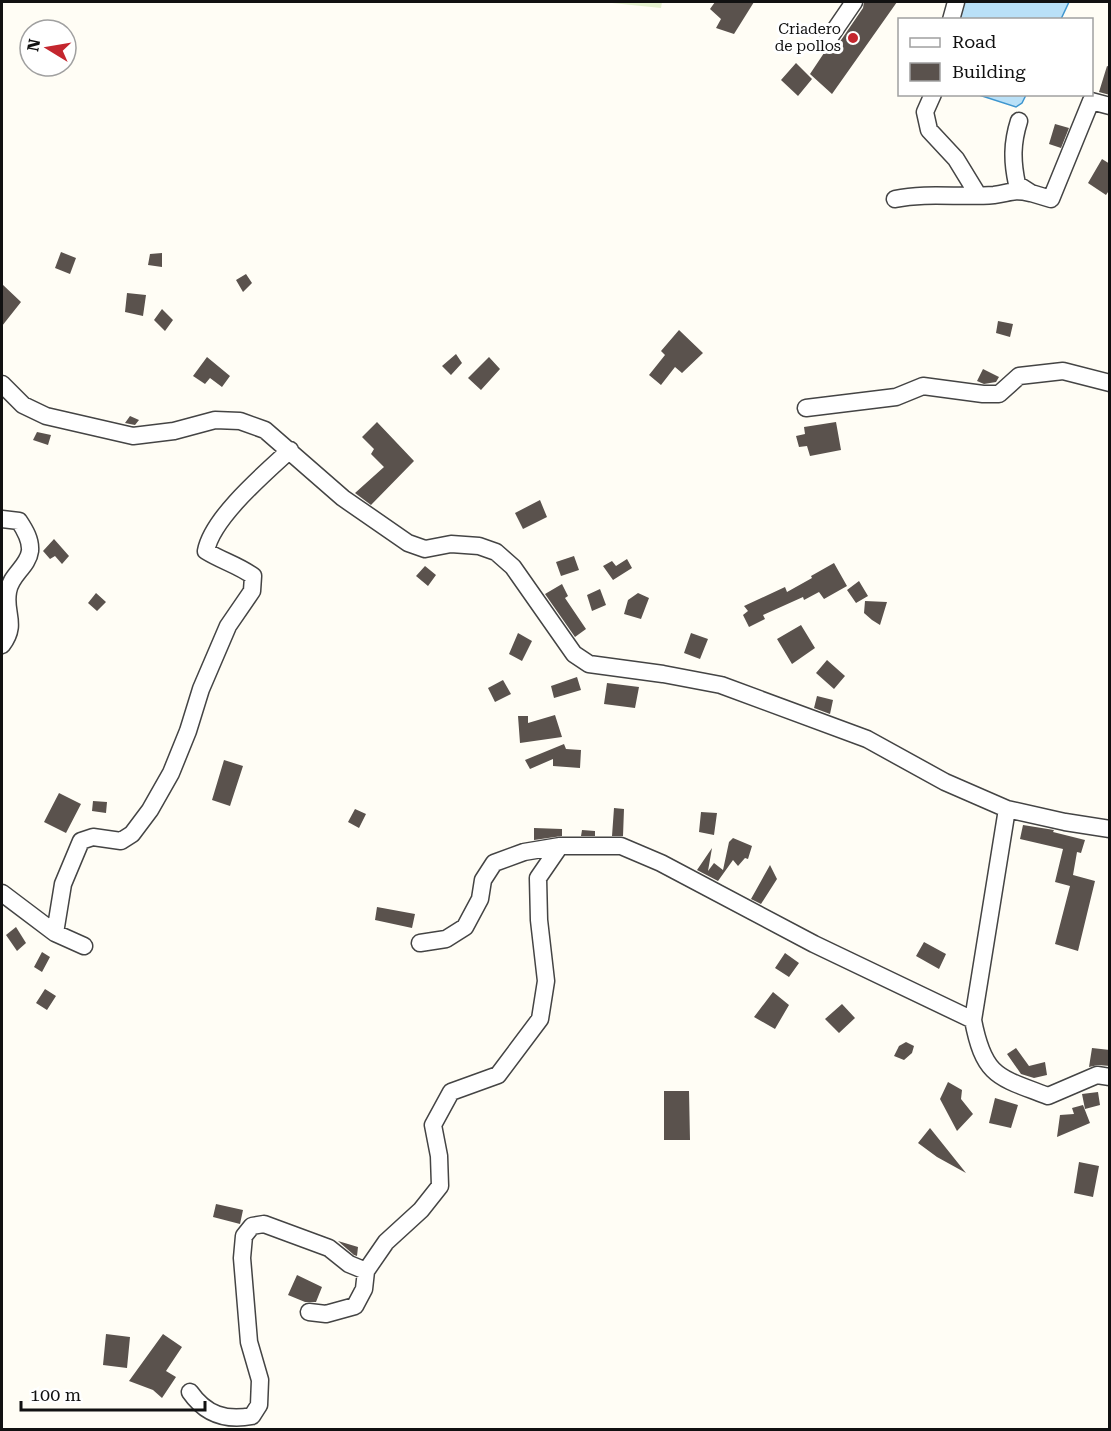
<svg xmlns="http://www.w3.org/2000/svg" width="1111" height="1431" font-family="'Roboto Serif',serif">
<rect width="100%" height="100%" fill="#fffdf5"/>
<path fill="#e6f2cf" d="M 602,2 L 662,2 L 661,8 Z"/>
<path fill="#b9e0f7" stroke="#3f96cf" stroke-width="1.5" d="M 963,2 L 1069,2 L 1061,19 L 959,20 Z
M 979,95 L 1026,95 L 1022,103 L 1016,107 Z"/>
<path fill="#5a524d" d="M 715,2 L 754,2 L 734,34 L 716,28 L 721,19 L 710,9 Z
M 864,2 L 897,2 L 832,94 L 810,74 L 826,50 L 832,50 L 837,46 L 863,8 Z
M 796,63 L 812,79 L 798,96 L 781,80 Z
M 1107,66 L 1110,67 L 1110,95 L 1099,92 Z
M 1055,124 L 1069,128 L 1061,148 L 1049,144 Z
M 1102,159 L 1110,164 L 1110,189 L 1106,195 L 1088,183 Z
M 61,252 L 76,258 L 70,274 L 55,268 Z
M 162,253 L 162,267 L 148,265 L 150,254 Z
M 246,274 L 252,283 L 243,292 L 236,280 Z
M 2,284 L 21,302 L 2,326 Z
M 127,293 L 146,295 L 143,316 L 125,312 Z
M 162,309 L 173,320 L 165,331 L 154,320 Z
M 998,321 L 1013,324 L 1010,337 L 996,333 Z
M 679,330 L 703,353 L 682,373 L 675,367 L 661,385 L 649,375 L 665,355 L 661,351 Z
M 456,354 L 462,363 L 451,375 L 442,366 Z
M 207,357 L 230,376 L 222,387 L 210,378 L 205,384 L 193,376 Z
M 489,357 L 500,369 L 481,390 L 468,378 Z
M 983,369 L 999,377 L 996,382 L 984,384 L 977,381 Z
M 130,416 L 139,420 L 135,425 L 125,423 Z
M 377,422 L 414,461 L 371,505 L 355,493 L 384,467 L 371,454 L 374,449 L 362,437 Z
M 836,422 L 841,450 L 810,456 L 807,446 L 799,447 L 796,436 L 805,434 L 804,427 Z
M 37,432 L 51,435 L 48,445 L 33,440 Z
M 540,500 L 547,517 L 523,529 L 515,513 Z
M 54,539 L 69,556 L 62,564 L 55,556 L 50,559 L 43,551 Z
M 574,556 L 579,570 L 561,576 L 556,562 Z
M 627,559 L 632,568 L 613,580 L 603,566 L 612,561 L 616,566 Z
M 834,563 L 847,586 L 824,599 L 819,592 L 804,600 L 803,597 L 763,615 L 765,619 L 749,627 L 743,615 L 748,611 L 744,606 L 785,587 L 787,592 L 812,578 L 811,576 Z
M 425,566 L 436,575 L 428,586 L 416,576 Z
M 859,581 L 868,596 L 856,603 L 847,590 Z
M 562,584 L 568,596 L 565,598 L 586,629 L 575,637 L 545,594 Z
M 600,589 L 606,605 L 592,611 L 587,595 Z
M 96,593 L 106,602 L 97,611 L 88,603 Z
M 638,593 L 649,598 L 641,619 L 624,614 L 628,600 Z
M 865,601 L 887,602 L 880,625 L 872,620 L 864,613 Z
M 801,625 L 815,648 L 792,664 L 777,639 Z
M 518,633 L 532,641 L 522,661 L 509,654 Z
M 691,633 L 708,639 L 700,659 L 684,653 Z
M 827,660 L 845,676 L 834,689 L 816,673 Z
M 577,677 L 581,690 L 554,698 L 551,686 Z
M 503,680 L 511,694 L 495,702 L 488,688 Z
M 607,683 L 639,687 L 635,708 L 604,704 Z
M 817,696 L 833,700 L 830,714 L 814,708 Z
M 555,715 L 562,737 L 520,743 L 518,716 L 528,716 L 528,723 Z
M 564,744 L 566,749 L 581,750 L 580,768 L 553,766 L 553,759 L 530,769 L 525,760 Z
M 224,760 L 243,766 L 230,806 L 212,800 Z
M 59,793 L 81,804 L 66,833 L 44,822 Z
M 93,801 L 107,802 L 106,813 L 92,811 Z
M 614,808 L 624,809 L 623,836 L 612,836 Z
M 355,809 L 366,814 L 359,828 L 348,822 Z
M 701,812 L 717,813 L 714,835 L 699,832 Z
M 1023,825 L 1054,830 L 1053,832 L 1085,840 L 1081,853 L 1077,852 L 1073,875 L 1095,881 L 1078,951 L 1055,944 L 1070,886 L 1055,882 L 1063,849 L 1020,839 Z
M 534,828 L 562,829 L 562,836 L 534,840 Z
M 582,830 L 595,831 L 595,836 L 581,836 Z
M 733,838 L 752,846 L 748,859 L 745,858 L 738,866 L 733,860 L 718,881 L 697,870 L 712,848 L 708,871 L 714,863 L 723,870 L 729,842 Z
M 770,865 L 777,879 L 761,904 L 751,899 Z
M 377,907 L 415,914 L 412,928 L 375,920 Z
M 16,927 L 26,943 L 17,951 L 6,935 Z
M 924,942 L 946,954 L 939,969 L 916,956 Z
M 42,952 L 50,957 L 42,972 L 34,967 Z
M 785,953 L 799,963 L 789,977 L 775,968 Z
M 45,989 L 56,996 L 47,1010 L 36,1003 Z
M 773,992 L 789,1005 L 775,1029 L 754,1017 Z
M 842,1004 L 855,1018 L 839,1033 L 825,1019 Z
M 906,1042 L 914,1046 L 912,1053 L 904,1060 L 894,1056 L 899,1046 Z
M 1016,1048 L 1029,1066 L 1045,1062 L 1047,1075 L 1034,1078 L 1021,1074 L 1007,1054 Z
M 1092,1048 L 1110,1050 L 1110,1066 L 1098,1065 L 1089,1067 Z
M 948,1082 L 962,1090 L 961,1099 L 973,1114 L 957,1131 L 940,1099 Z
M 664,1091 L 689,1091 L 690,1140 L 664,1140 Z
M 1098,1092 L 1100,1105 L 1085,1109 L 1082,1094 Z
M 995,1098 L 1018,1105 L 1011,1128 L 989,1123 Z
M 1083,1105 L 1090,1123 L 1057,1137 L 1060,1115 L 1074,1114 L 1072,1108 Z
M 930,1128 L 966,1173 L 937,1157 L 918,1143 Z
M 1079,1162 L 1099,1166 L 1093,1197 L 1074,1193 Z
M 216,1204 L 243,1210 L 240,1224 L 213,1217 Z
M 338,1241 L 358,1247 L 357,1256 L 354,1255 Z
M 297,1275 L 322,1287 L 316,1302 L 305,1302 L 288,1295 Z
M 106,1334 L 130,1337 L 127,1368 L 103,1365 Z
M 163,1334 L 182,1347 L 166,1371 L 176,1377 L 162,1398 L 153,1390 L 129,1381 Z"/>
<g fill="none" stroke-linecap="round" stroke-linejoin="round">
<g stroke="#444" stroke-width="19">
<path id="minor" d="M 951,20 L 956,2
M 828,40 L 854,2
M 933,94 L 925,112 L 929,130 L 956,159 L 978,195
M 1019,121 C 1012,143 1012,161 1017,184 L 1031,193 L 1051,199 L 1091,101 L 1110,106
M 895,199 C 928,192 961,198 994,195 C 1010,193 1013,189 1030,193
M 2,384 L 23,405 L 46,416 L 133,436 L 174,431 L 215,420 L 240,421 L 265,430 L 343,498 L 408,543 L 425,549 L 451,544 L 479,546 L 496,552 L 513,567 L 574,654 L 589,664 L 663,674 L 721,685 L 867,739 L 945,782 L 1007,809 L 1065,822 L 1110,829
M 806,408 L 896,397 L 923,386 L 983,394 L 999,394 L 1019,376 L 1063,371 L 1110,383
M 2,519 L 19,521 C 25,530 31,540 30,551 C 28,567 10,575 8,592 C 4,613 18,624 2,645
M 1007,809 L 973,1020 C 984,1077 998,1077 1048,1096 L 1097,1075 L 1110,1077
M 2,893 L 55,933 L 84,946
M 55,933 L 63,884 L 81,841 L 93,837 L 121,841 L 132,834 L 150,810 L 171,773 L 188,731 L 201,689 L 228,626 L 252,591 L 253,576 C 238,565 222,561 206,551 C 212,518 265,473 290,450
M 420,943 L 446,939 L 465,927 L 480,899 L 483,880 L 494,863 L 524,852 L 560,846 L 621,846 L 661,863 L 814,944 L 973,1020
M 366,1271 L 386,1242 L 421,1210 L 440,1186 L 439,1156 L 433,1125 L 451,1092 L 498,1075 L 540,1019 L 546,981 L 539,920 L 538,878 L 560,846
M 190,1392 C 206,1415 226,1421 252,1416 L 259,1405 L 260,1380 L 249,1342 L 242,1258 L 244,1236 L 252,1226 L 264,1224 L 329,1248 L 349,1264 L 366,1271 L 364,1289 L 355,1306 L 326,1314 L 309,1312"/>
</g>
<use href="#minor" stroke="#fff" stroke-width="16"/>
</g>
<circle fill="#c4262e" stroke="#fff" stroke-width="2" cx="853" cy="38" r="6"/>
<g text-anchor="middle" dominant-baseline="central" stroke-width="6" stroke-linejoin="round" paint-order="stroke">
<g font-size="15" fill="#111" stroke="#fff" text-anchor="end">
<text x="841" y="29">Criadero<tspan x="841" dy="17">de pollos</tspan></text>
</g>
</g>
<rect width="1111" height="1431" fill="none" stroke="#111111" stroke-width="6"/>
<rect x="898" y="18" width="195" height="78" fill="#ffffff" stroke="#a0a0a0" stroke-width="1.5"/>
<rect x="910" y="38" width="30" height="9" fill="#ffffff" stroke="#a0a0a0" stroke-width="1.5"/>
<text x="952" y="48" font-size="18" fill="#111111">Road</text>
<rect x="910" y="63" width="30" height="18" fill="#5a524d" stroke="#a0a0a0" stroke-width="1.5"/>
<text x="952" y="78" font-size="18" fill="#111111">Building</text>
<g transform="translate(48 48) rotate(281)"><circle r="28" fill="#ffffff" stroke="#a0a0a0" stroke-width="1.5"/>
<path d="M0-4.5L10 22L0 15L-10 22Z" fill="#c4262e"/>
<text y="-9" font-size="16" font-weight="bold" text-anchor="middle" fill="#111111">N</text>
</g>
<path d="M21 1401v9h184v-9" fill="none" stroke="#111111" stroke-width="3"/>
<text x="30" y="1401" font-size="18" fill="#111111" stroke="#ffffff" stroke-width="4.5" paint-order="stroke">100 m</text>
</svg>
